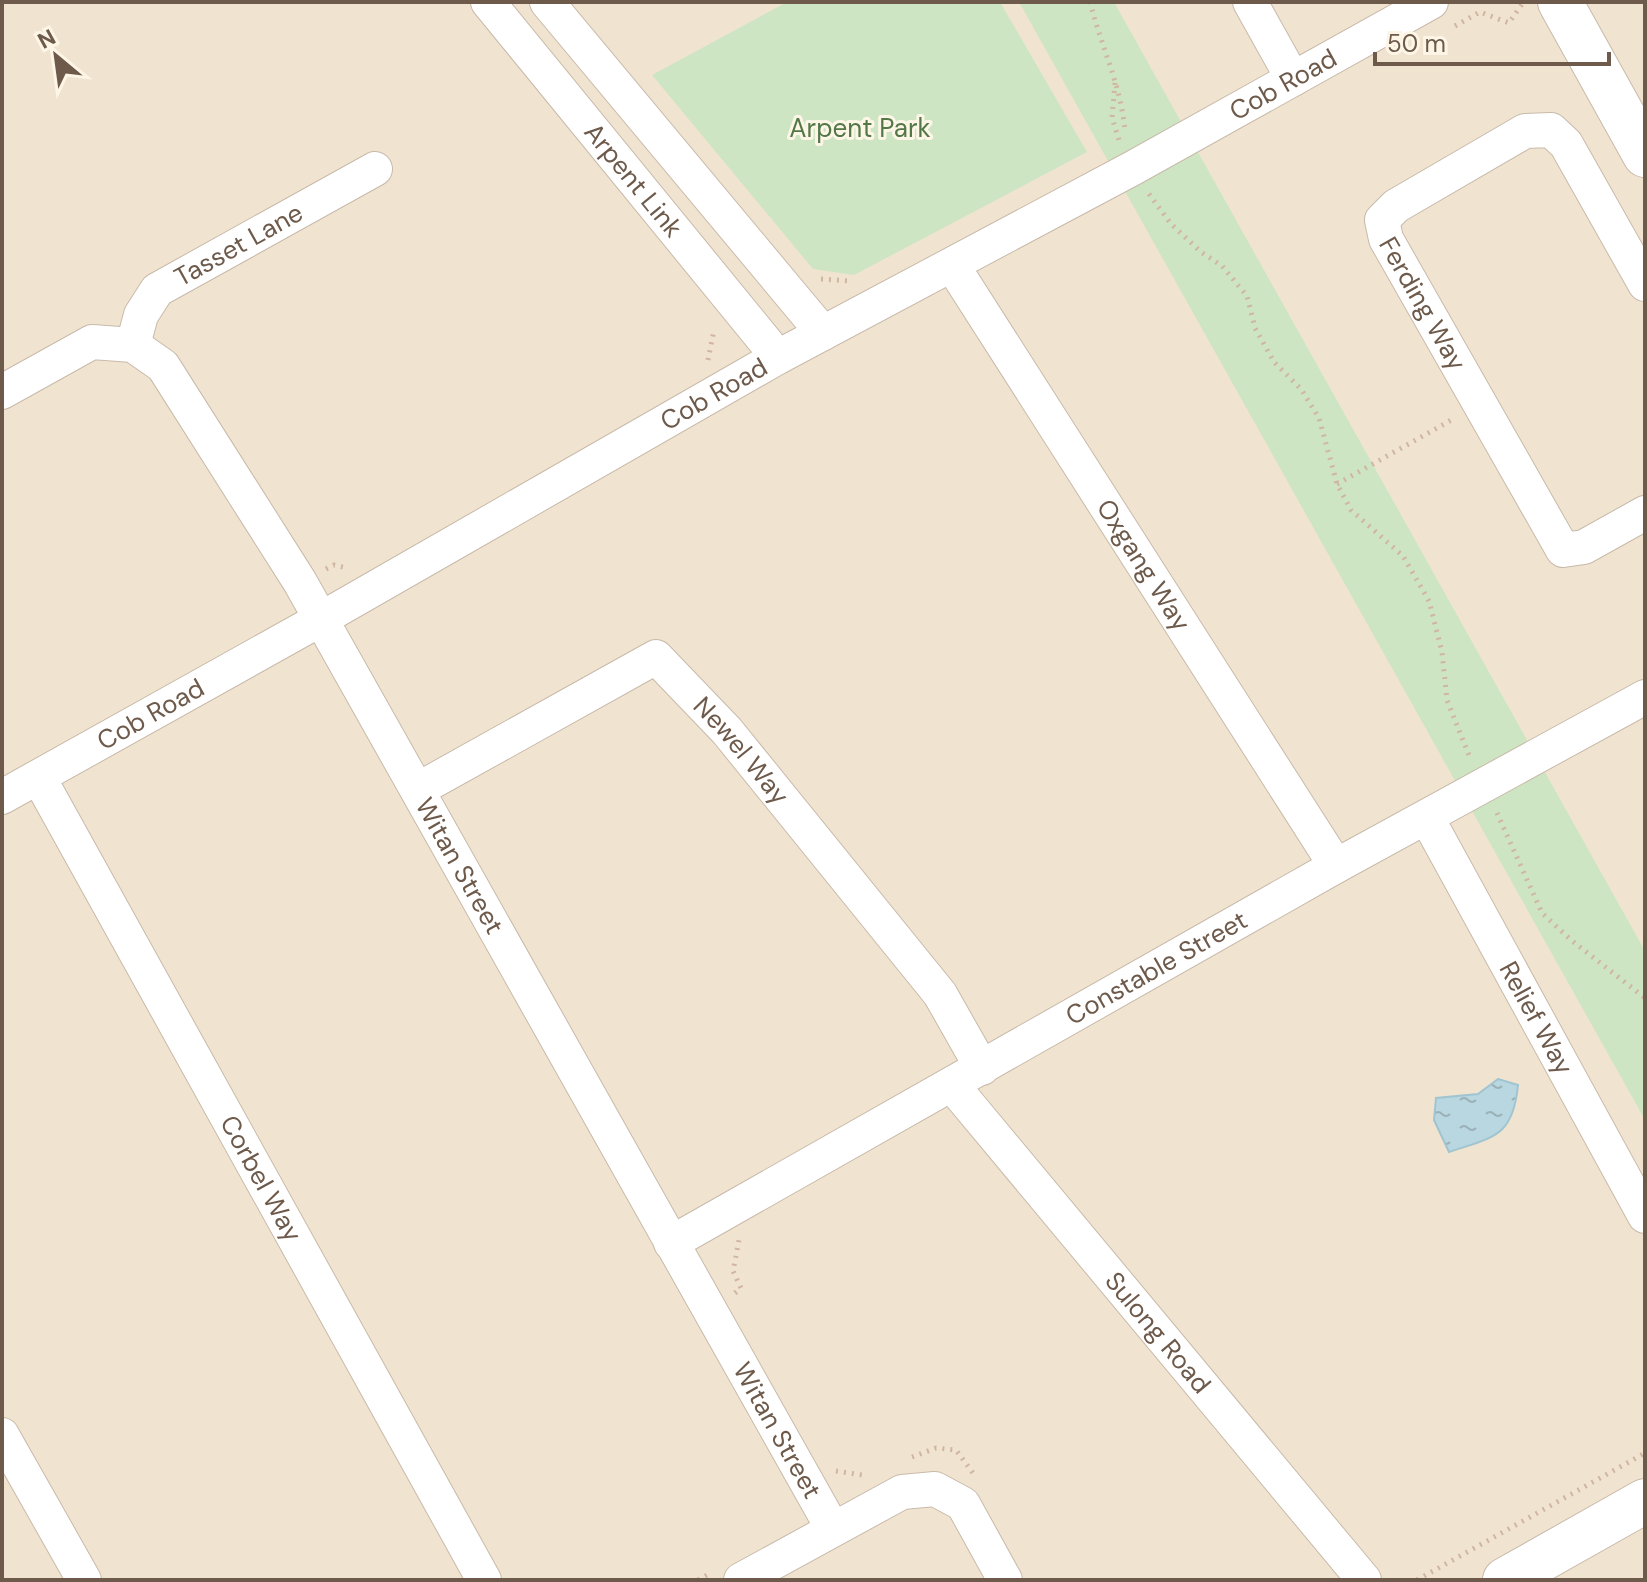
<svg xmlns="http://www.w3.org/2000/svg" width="1647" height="1582" font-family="'DM Sans',sans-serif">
<defs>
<pattern id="water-ripples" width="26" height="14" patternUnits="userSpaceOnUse" patternTransform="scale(2)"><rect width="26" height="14" fill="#b9d7e0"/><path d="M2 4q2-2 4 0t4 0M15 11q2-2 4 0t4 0" fill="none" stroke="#9bb1b8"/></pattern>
</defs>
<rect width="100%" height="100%" fill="#f9f2e2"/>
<path fill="#f0e4d1" d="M 2,2 L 1645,2 L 1645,1580 L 2,1580 Z"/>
<path fill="#cde5c2" d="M 787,2 L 1000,2 L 1087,152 L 854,275 L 813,269 L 652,75 Z
M 1019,2 L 1114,2 L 1645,951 L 1645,1120 Z"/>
<path fill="url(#water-ripples)" stroke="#a0c5d1" stroke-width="2" d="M 1498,1079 L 1518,1085 C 1513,1137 1494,1137 1449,1152 L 1434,1120 L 1436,1098 L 1478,1094 Z"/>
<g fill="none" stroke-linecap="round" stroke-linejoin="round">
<g stroke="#c8baaa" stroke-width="36">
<g id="minor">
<path id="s1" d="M 488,2 L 778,357"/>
<path d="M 547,2 L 823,333"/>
<path d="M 1250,2 L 1293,79"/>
<path id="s2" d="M 952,265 L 1336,866"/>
<path id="s3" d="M 1645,284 L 1566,144 L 1551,130 L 1525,131 L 1396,206 L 1382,220 L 1386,239 L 1563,550 L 1584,547 L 1645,513"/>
<path id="s4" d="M 133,345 L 141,315 L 157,290 L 375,169"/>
<path id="s5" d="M 2,392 L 92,342 L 133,345 L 163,366 L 300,582 L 833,1529"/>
<path id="s6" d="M 39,778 L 484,1580"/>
<path id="s7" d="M 419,789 L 656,657 L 727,731 L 940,994 L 982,1068"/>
<path id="s8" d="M 2,797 L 321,619 L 778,357 L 1133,168 L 1431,2"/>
<path id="s9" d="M 1427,818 L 1645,1216"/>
<path id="s10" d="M 952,1085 L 1364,1580"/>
<path id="s11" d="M 671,1243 L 1336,866 L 1645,697"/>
<path d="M 2,1435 L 84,1580"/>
<path d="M 741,1580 L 902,1492 L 935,1489 L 963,1504 L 1005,1580"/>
</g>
</g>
<g stroke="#c8baaa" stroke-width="46">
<path id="tertiary" d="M 1560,2 L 1645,155
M 1505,1580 L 1645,1501"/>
</g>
<path stroke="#d0b6a0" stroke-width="5" stroke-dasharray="2 6" stroke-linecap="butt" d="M 1090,2 C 1101,46 1122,88 1125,133
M 1455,26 L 1480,12 L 1509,23 L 1522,4
M 1115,83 L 1112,118 L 1119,140
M 1149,194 L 1171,224 L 1201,252 L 1222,266 L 1247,296 L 1255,328 L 1274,362 L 1301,389 L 1319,418 L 1337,484 L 1351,510 L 1403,556 L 1429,601 L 1442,652 L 1447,700 L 1470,758
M 821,279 L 850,281
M 708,360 L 714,330
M 1337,484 L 1455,418
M 326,569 L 334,565 L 347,568
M 1497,813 L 1542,913 L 1571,940 L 1645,998
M 735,1293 L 741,1288 L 733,1271 L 739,1240
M 912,1457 L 936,1448 L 956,1450 L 973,1473
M 836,1471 L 862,1475
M 698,1580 L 709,1574
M 1417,1580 L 1645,1453"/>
<use href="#minor" stroke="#fff" stroke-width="34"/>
<use href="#tertiary" stroke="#fff" stroke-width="44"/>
</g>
<g text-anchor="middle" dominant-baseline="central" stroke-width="6" stroke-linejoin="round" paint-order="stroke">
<g font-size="26" fill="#6e5a4b" stroke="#fdf6e7">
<text stroke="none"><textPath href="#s8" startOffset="1466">Cob Road</textPath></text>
<text stroke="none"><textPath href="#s1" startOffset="230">Arpent Link</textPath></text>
<text stroke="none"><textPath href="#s4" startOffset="154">Tasset Lane</textPath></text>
<text stroke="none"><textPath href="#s3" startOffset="470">Ferding Way</textPath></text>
<text stroke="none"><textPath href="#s8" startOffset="818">Cob Road</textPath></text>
<text stroke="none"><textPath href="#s2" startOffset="356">Oxgang Way</textPath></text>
<text stroke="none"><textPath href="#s8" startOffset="170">Cob Road</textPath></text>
<text stroke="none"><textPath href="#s7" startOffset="398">Newel Way</textPath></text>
<text stroke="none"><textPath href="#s5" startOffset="762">Witan Street</textPath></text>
<text stroke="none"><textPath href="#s11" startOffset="558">Constable Street</textPath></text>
<text stroke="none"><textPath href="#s9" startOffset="228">Relief Way</textPath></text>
<text stroke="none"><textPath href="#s6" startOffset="458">Corbel Way</textPath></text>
<text stroke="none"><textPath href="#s10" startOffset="322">Sulong Road</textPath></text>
<text stroke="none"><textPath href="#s5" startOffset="1410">Witan Street</textPath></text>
</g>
<g font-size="26" fill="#527848" stroke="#fdf6e7">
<text x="860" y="128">Arpent Park</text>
</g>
</g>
<rect width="1647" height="1582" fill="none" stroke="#6e5a4b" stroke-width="8"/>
<g transform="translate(56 56) rotate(331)" stroke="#fdf6e7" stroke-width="6" paint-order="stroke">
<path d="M0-6L14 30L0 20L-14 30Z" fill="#6e5a4b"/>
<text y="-12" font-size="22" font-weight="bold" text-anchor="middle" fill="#6e5a4b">N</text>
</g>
<path d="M1375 52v12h234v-12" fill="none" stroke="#6e5a4b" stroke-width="4"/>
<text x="1387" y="52" font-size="24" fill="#6e5a4b" stroke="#fdf6e7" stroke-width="6" paint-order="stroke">50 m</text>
</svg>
